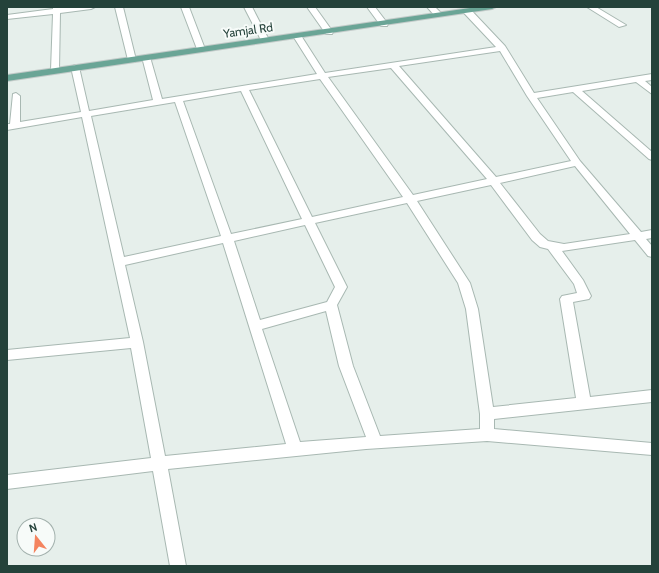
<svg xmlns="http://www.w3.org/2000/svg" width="659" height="573" font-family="Cabin,sans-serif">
<rect width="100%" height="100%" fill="#e6efeb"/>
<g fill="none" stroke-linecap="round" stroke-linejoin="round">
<g stroke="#a8b8b2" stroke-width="2">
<path id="minor" d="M 53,7 L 61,7 L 61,8 L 95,7 L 91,9 L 60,13 L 59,70 L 55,72 L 51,70 L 53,14 L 7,19 L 7,15 L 53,9 Z
M 115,7 L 123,7 L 136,60 L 135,62 L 128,60 Z
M 181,7 L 189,7 L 205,49 L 204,51 L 197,49 Z
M 244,7 L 252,7 L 269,40 L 268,42 L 261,40 Z
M 307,7 L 315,7 L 333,32 L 332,34 L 326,34 Z
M 367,7 L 375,7 L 388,24 L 387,26 L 381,26 Z
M 427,7 L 435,7 L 443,15 L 436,17 Z
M 587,7 L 596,7 L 626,25 L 619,27 Z
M 464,9 L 470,9 L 505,46 L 534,93 L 652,74 L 652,80 L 645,81 L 652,87 L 652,94 L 636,82 L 582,91 L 652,152 L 652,160 L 649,159 L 573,92 L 537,98 L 580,161 L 641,232 L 652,230 L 652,238 L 646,239 L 652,246 L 652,257 L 648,256 L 635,240 L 562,251 L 583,280 L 591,296 L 589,299 L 573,302 L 590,397 L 652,390 L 652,402 L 494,419 L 494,429 L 652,443 L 652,455 L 487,441 L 366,449 L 168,469 L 186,566 L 170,566 L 153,471 L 7,489 L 7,475 L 151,458 L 131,348 L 7,360 L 7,350 L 130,338 L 82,117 L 7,130 L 7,124 L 10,124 L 13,94 L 16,93 L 20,96 L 20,122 L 81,112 L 71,67 L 75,65 L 79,67 L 89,111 L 153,100 L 142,57 L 146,55 L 150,57 L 162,99 L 317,74 L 293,36 L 297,34 L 300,34 L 325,73 L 496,47 L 464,13 ZM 500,51 L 527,96 L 571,161 L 496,177 L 399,66 ZM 391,68 L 487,179 L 413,195 L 328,77 ZM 320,79 L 403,197 L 312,217 L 249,90 ZM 241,91 L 302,219 L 231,234 L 183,101 ZM 175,102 L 221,236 L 124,257 L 91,116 ZM 575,166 L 630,234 L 564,244 L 548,241 L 540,234 L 500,183 ZM 491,185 L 532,240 L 540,247 L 548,249 L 574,284 L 577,293 L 562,296 L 560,299 L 576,398 L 493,407 L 478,309 L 470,283 L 417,201 ZM 407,203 L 458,283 L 466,309 L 480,414 L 480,429 L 380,436 L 353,366 L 337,305 L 347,287 L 315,223 ZM 305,225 L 335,287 L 327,302 L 260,320 L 234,241 ZM 223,243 L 286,444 L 165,456 L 143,342 L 125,265 ZM 326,311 L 339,366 L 366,437 L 300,442 L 262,329 Z"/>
</g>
<g stroke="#c2cac8" stroke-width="2">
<path id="major" d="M 477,7 L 496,7 L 492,9 L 7,81 L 7,75 Z"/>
</g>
<use href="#minor" fill="#fff" fill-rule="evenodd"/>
<use href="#major" fill="#6aa596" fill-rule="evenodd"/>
</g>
<g text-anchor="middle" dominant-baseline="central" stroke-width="4" stroke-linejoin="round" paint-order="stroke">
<g font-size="12" fill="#24423a" stroke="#f7fbf9">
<text transform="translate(248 30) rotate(-8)">Yamjal Rd</text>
</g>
</g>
<rect width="659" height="573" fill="none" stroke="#24423a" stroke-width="16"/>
<g transform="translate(36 537) rotate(343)"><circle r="19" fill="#f7fbf9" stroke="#a3b1ad"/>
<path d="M0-3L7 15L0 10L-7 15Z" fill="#f4845f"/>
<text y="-6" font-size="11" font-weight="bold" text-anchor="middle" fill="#24423a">N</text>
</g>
</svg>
